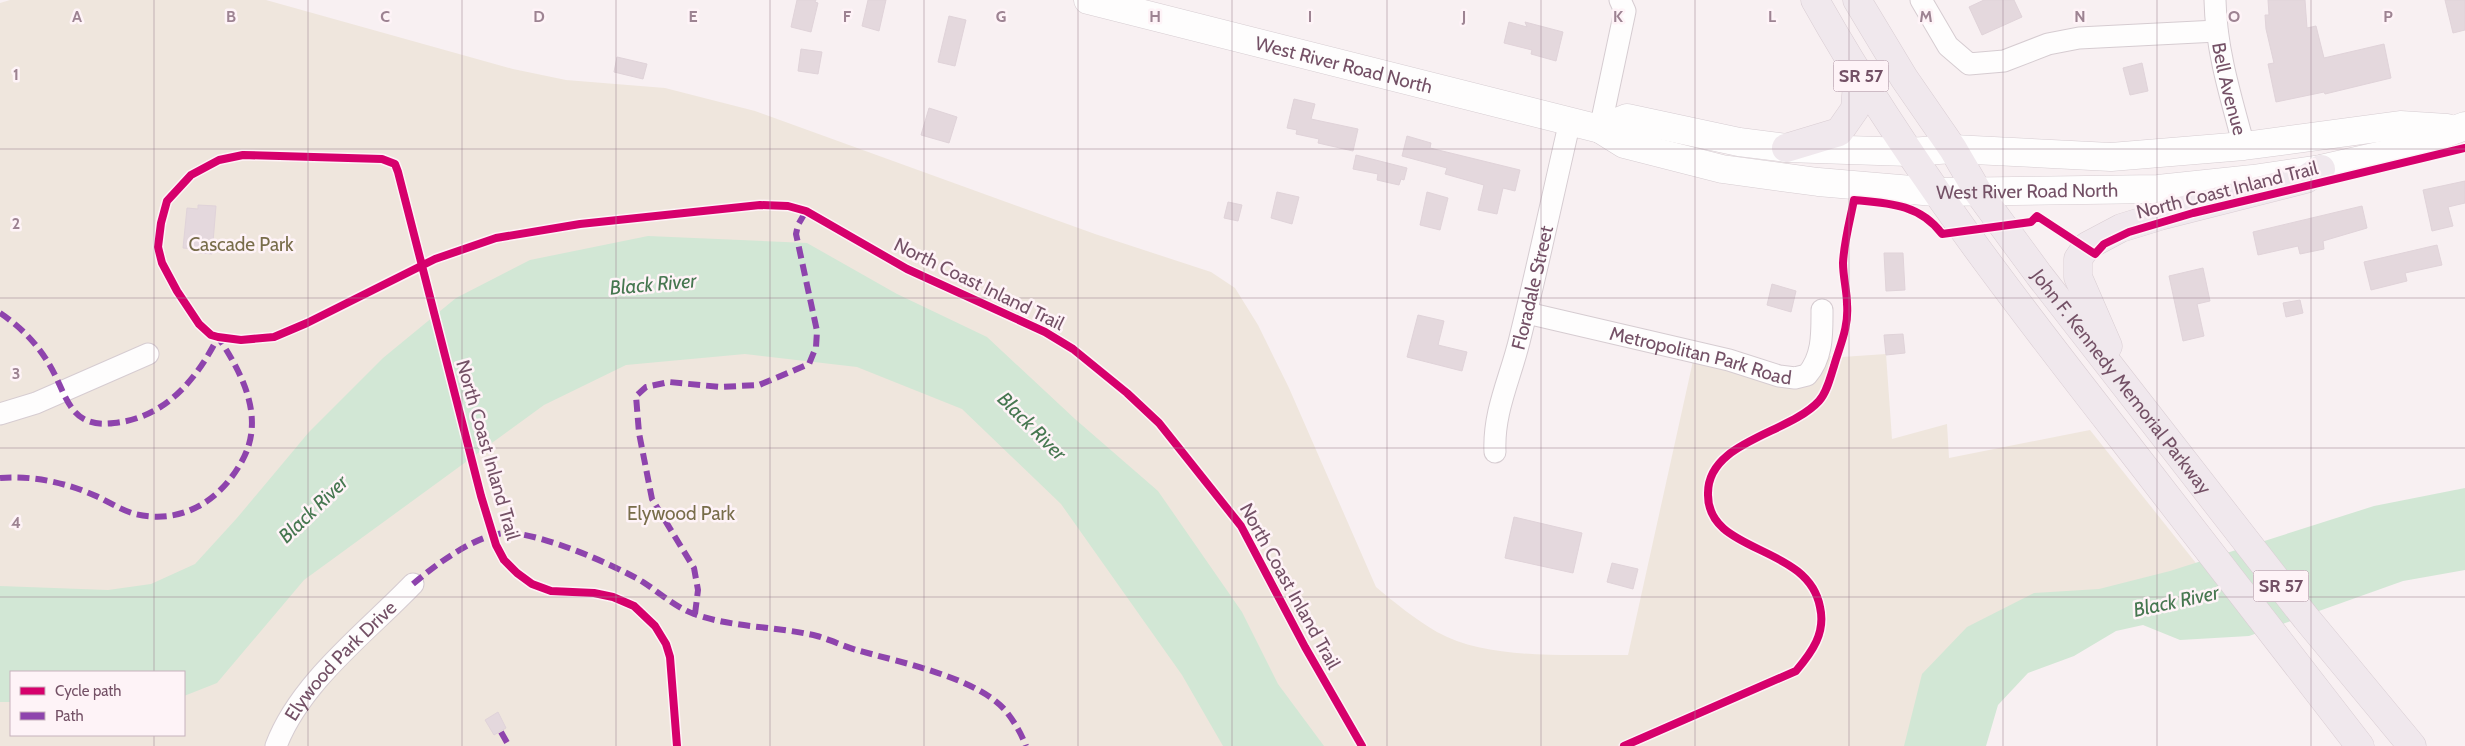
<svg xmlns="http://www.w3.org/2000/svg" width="2465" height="746" font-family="Cabin,sans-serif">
<rect width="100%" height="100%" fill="#f8f0f2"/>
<path fill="#efe6dd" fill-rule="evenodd" d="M 10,0 L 266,0 L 513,69 L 566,80 L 665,88 L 755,111 L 1095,234 L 1211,272 L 1235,288 L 1258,325 L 1289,388 L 1376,587 C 1395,603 1415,619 1437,632 C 1489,661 1570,654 1628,655 L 1693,361 L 1780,386 L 1827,356 L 1842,357 L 1886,354 L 1892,439 L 1947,424 L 1949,458 L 2090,430 L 2219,592 L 2081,618 L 1945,746 L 0,746 L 0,3 ZM 11,672 L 184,672 L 184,735 L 11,735 Z"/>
<path fill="#d2e7d5" d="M 648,236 L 807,243 L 897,294 L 987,337 L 1075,419 L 1158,491 L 1242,612 L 1278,684 L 1324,746 L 1223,746 L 1182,675 L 1061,504 L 962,409 L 857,367 L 745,354 L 626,365 L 544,405 L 304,580 L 217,683 L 184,696 L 184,672 L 11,672 L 11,702 L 0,702 L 0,586 L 108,590 L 151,584 L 195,564 L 237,518 L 309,432 L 383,358 L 456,298 L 530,260 Z
M 2465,488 L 2465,570 L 2403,581 L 2249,636 L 2180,640 L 2143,625 L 2116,631 L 2074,656 L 2028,673 L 1998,705 L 1986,746 L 1904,746 L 1922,674 L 1967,627 L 2034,593 L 2099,589 L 2170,571 L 2374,506 Z"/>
<path fill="#e4d8dd" stroke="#e0d3d9" d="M 797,0 L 816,0 L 815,2 L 818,3 L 811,32 L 791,27 Z
M 868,0 L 886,0 L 879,31 L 862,26 Z
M 1984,0 L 2014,0 L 2022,17 L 1982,35 L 1969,7 Z
M 2268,0 L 2305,0 L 2307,28 L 2316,26 L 2324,58 L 2384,44 L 2391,78 L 2325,94 L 2324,92 L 2276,102 L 2268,64 L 2274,63 L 2266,29 L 2265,15 L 2269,15 Z
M 2445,0 L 2465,0 L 2465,30 L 2453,33 Z
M 949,16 L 966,20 L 955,66 L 938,62 Z
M 1509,22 L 1527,27 L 1525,22 L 1563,32 L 1556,61 L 1531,54 L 1532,50 L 1504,43 Z
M 801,49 L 822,52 L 818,74 L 798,71 Z
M 617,57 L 647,64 L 643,79 L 614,72 Z
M 2142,63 L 2148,91 L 2130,95 L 2123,68 Z
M 1294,99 L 1315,104 L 1311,119 L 1358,129 L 1353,151 L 1318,143 L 1319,139 L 1296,134 L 1297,130 L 1287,128 Z
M 929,108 L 957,117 L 949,143 L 921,135 Z
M 1407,136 L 1431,143 L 1430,148 L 1520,170 L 1515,191 L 1503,188 L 1497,214 L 1478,210 L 1484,185 L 1445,174 L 1447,168 L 1402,156 Z
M 1356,155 L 1407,168 L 1404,180 L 1401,179 L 1399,185 L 1377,180 L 1378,174 L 1353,169 Z
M 2465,181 L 2465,203 L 2448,207 L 2453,226 L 2432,231 L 2423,190 Z
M 1277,192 L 1299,197 L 1292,224 L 1271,218 Z
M 1427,192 L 1448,198 L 1440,230 L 1420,225 Z
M 1228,202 L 1242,205 L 1238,221 L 1224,218 Z
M 198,205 L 216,206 L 212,254 L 193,252 L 193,249 L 183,248 L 187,208 L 198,209 Z
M 2362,206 L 2367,228 L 2323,241 L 2324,249 L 2300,254 L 2298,246 L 2258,255 L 2253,232 Z
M 2437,245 L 2442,265 L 2405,273 L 2407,281 L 2371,290 L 2364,262 Z
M 1884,253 L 1903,253 L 1905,290 L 1886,291 Z
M 2203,268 L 2210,301 L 2197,304 L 2204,336 L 2183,341 L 2169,276 Z
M 1772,284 L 1796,291 L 1791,312 L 1767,305 Z
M 2300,300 L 2303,313 L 2286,317 L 2283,303 Z
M 1418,315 L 1444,321 L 1438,345 L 1467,352 L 1462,371 L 1407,357 Z
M 1903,334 L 1905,353 L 1886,355 L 1884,335 Z
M 1514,517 L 1582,533 L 1573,573 L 1505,558 Z
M 1612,563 L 1638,569 L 1633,589 L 1607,582 Z
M 498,712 L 506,728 L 494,735 L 485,720 Z"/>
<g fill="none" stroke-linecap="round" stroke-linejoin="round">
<g stroke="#d6ccd1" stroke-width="23">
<g id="street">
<path d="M 1921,0 L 1948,46 L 1969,64 L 2004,61 L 2048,44 L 2079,38 L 2217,31"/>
<path id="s1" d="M 2215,0 C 2216,50 2231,98 2244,146"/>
<path d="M 1600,129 L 1625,11 L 1620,0"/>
<path id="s2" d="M 1527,313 L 1729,360 L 1779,376 L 1795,378 L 1807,375 C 1823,357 1822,333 1822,310"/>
<path d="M 0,414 L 36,403 L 148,354"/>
<path id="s3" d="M 1495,452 C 1493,411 1511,377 1520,338 C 1538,266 1553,194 1570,121"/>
<path id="s4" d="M 276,746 C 300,682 367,632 413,584"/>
</g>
</g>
<g stroke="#d6ccd1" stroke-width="29">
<g id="secondary">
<path id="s5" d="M 1088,0 L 1600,129 L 1624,144 L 1722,169 L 1818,182 L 1935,192 L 2158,189 L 2253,179 L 2321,169 L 2392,153 L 2465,126"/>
<path d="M 1600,129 L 1627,118 L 1739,142 L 1786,148 L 1909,152 L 1953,149 L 2111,157 L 2244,146 L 2400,125 L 2447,128"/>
</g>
</g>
<g stroke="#d9cdd3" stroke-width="29">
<g id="highway">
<path d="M 1815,0 C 1903,157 2013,299 2124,441 C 2203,542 2281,644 2360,746"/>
<path id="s6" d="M 1857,0 L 1904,78 L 1953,149 L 1978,192 L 2039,275 L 2306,618 L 2412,746"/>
<path d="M 1786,148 L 1839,132 L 1855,109 L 1858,71"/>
<path d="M 2108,346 L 2078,277 L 2078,259 L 2087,246 L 2121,228 L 2160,216 L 2306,179 L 2321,169"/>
</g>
</g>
<use href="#street" stroke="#fefdfd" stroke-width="21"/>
<use href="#secondary" stroke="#fefdfd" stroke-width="28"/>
<use href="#highway" stroke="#f0e8ed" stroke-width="28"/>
<path stroke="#8e44ad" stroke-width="6" stroke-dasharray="12 6" stroke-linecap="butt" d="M 0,313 C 24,329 42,349 55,375 C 61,387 66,402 75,412 C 85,423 99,425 114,423 C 165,418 197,379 218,337 C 242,373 266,418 242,461 C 220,501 182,525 135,514 C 121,510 109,502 96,496 C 67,483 32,475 0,478
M 413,584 C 435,565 479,532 509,533 C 542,534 613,564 643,582 C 660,593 675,607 694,614 C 733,628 776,626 817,636 C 831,640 845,647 860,651 C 900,662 977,678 1005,710 C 1014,721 1021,733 1026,746
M 695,614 L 698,590 L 694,568 L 652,499 L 639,433 L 636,396 L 646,387 L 669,382 L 720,387 L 759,385 L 809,364 L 816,347 L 817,331 L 796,234 L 798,225 L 806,211
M 501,732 L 509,746"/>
<g stroke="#fef3f7" stroke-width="11">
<path id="cycleway" d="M 677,746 L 670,657 L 666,644 L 655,626 L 634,606 L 613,597 L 594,593 L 551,591 L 532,584 L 517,573 L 504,560 L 496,545 L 481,496 L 398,172 L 395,164 L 382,159 L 243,155 L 219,160 L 191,175 L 167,201 L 161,223 L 158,247 L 162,263 L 177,291 L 199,324 L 211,335 L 218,337 L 241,340 L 274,337 L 307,323 L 435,259 L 496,238 L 580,224 L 760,205 L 788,206 L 806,211 L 907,269 L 1045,332 L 1073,349 L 1127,393 L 1159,423 L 1241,526 L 1305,647 L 1362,746
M 1624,746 L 1796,671 C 1812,652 1826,633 1820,607 C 1808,543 1706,555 1708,493 C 1708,441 1789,434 1819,401 C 1827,392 1830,378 1834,366 C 1840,345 1849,327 1847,304 C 1847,291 1843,277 1843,263 C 1844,242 1850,220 1854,200 C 1888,203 1920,204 1942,234 L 2031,222 L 2037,216 L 2095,254 L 2104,244 L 2129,232 L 2193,213 L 2465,148"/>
</g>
<use href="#cycleway" stroke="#d6006c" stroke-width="8"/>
</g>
<path fill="none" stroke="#9d8392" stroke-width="1" stroke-opacity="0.55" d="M 154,0 L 154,672M 308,0 L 308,746M 462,0 L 462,746M 616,0 L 616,746M 770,0 L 770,746M 924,0 L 924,746M 1078,0 L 1078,746M 1232,0 L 1232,746M 1387,0 L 1387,746M 1541,0 L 1541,746M 1695,0 L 1695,746M 1849,0 L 1849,746M 2003,0 L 2003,746M 2157,0 L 2157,746M 2311,0 L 2311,746M 0,149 L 2465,149M 0,298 L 2465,298M 0,448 L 2465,448M 0,597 L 2465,597M 154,735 L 154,746"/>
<g text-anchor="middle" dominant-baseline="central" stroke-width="5" stroke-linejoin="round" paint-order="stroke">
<g fill="#fef3f7" stroke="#9d8292" stroke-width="1">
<rect x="1833.5" y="60.5" width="55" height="31" rx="4"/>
<rect x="2253.5" y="570.5" width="55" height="31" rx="4"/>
</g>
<g font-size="18" font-weight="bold" fill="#745166">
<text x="1861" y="76">SR 57</text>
<text x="2281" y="586">SR 57</text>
</g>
<g font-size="19" fill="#745166" stroke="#fef3f7">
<text stroke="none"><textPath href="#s5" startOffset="264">West River Road North</textPath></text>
<text stroke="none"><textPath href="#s1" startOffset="90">Bell Avenue</textPath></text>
<text stroke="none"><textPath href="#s5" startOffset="964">West River Road North</textPath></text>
<text transform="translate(2227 190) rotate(-14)">North Coast Inland Trail</text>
<text transform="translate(979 284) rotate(26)">North Coast Inland Trail</text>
<text stroke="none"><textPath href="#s3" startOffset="169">Floradale Street</textPath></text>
<text stroke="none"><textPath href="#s2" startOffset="179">Metropolitan Park Road</textPath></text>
<text stroke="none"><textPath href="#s6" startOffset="465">John F. Kennedy Memorial Parkway</textPath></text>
<text transform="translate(488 450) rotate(74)">North Coast Inland Trail</text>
<text transform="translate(1290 586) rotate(61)">North Coast Inland Trail</text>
<text stroke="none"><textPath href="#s4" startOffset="108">Elywood Park Drive</textPath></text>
</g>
<g font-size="19" fill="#786d4a" stroke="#fef3f7">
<text x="241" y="244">Cascade Park</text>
<text x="681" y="513">Elywood Park</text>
</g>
<g font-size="20" font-style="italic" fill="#467750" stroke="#fef3f7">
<text transform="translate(653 284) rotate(-5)">Black River</text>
<text transform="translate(1032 426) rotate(45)">Black River</text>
<text transform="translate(313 509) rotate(-44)">Black River</text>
<text transform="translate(2176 601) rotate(-12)">Black River</text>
</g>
</g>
<g font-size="16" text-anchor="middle" font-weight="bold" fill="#9d8392" stroke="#fef3f7" stroke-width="5" stroke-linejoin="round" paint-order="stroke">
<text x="77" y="22">A</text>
<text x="231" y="22">B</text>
<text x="385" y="22">C</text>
<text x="539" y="22">D</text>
<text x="693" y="22">E</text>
<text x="847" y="22">F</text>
<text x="1001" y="22">G</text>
<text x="1155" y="22">H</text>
<text x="1310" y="22">I</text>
<text x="1464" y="22">J</text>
<text x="1618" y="22">K</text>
<text x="1772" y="22">L</text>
<text x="1926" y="22">M</text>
<text x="2080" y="22">N</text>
<text x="2234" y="22">O</text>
<text x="2388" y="22">P</text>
<text x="16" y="80">1</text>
<text x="16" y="229">2</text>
<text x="16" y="379">3</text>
<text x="16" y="528">4</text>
</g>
<rect x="10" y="671" width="175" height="65" fill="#fef3f7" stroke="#c7b2bd"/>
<rect x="20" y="687" width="25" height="8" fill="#d6006c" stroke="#c7b2bd"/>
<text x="55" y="696" font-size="15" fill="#745166">Cycle path</text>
<rect x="20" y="712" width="25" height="8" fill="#8e44ad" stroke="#c7b2bd"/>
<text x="55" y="721" font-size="15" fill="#745166">Path</text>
</svg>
